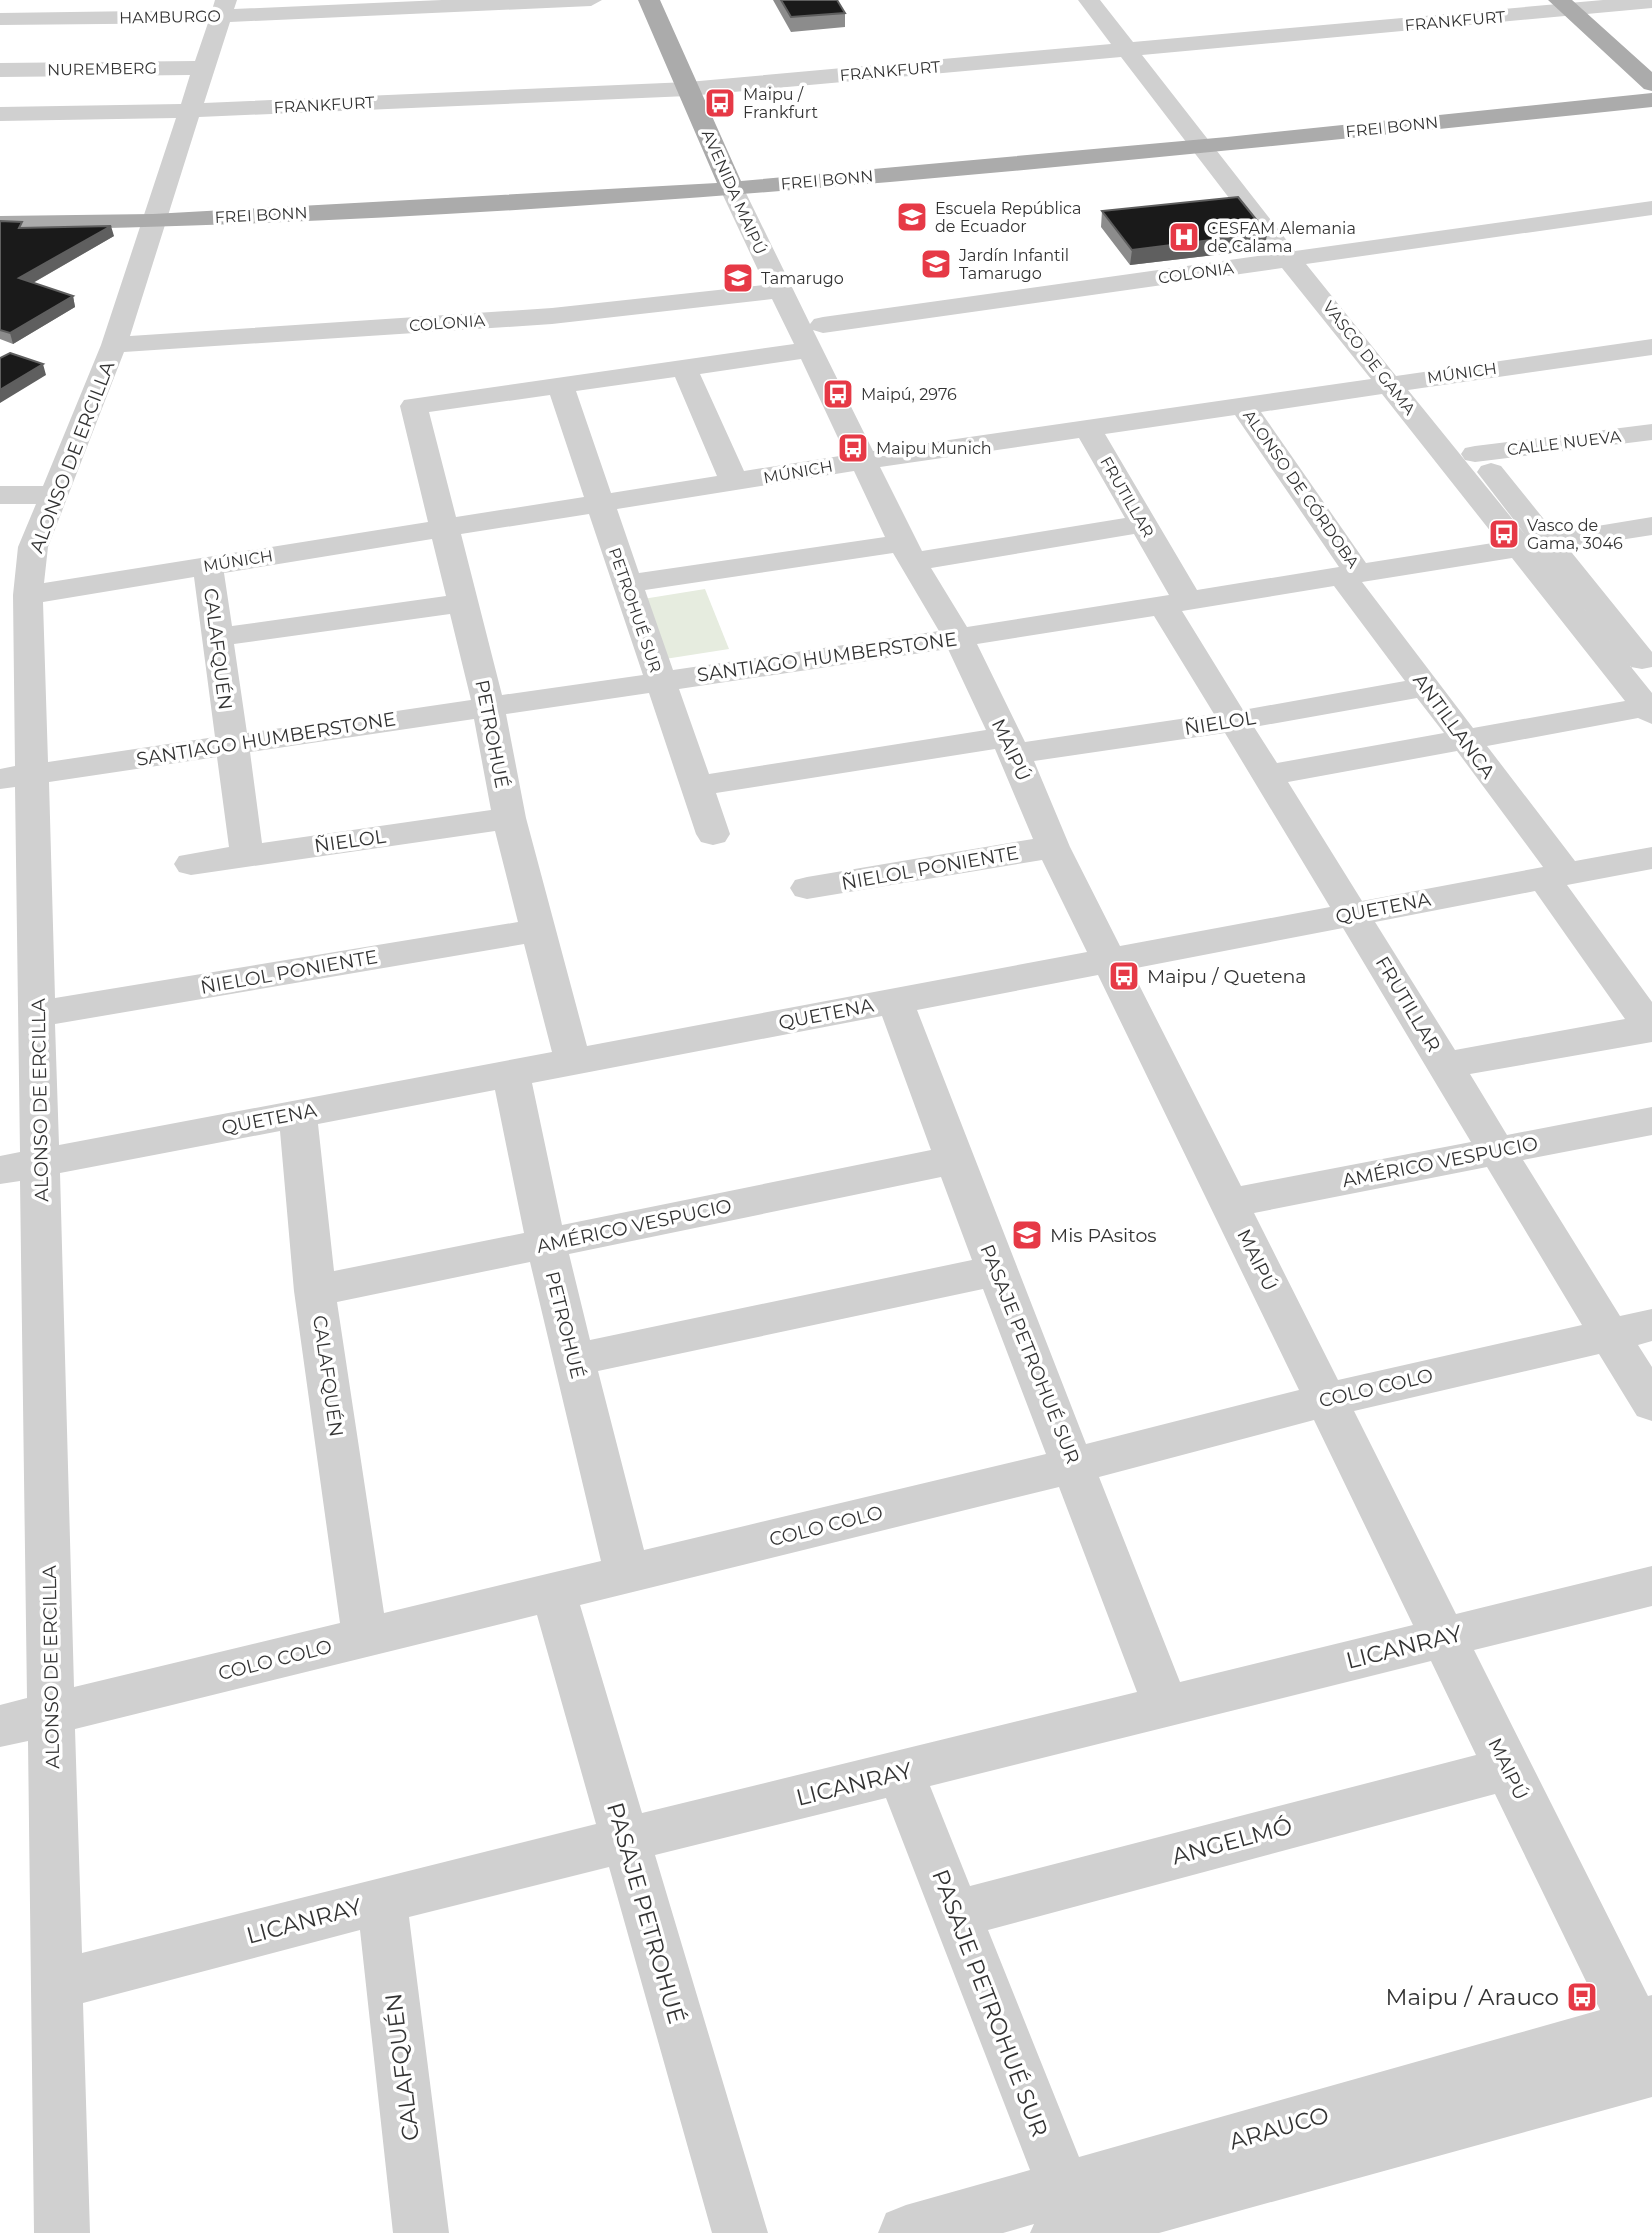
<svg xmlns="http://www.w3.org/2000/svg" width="1652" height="2233" font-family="Montserrat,sans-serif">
<rect width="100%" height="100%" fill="#fff"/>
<path fill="#e6ecdf" d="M 705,589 L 729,649 L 665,659 L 643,599 Z"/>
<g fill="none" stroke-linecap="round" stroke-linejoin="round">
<path fill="#d0d0d0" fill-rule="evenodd" d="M 215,0 L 237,0 L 234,9 L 442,0 L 602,0 L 591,6 L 230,22 L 204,103 L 688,82 L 1111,44 L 1078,0 L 1100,0 L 1133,42 L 1603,0 L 1652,0 L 1652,8 L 1142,55 L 1295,251 L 1652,201 L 1652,215 L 1306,264 L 1396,376 L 1652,339 L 1652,355 L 1408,390 L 1527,537 L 1477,472 L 1481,466 L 1491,463 L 1501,466 L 1555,533 L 1652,517 L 1652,535 L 1568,548 L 1652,652 L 1652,667 L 1642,669 L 1631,667 L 1539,553 L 1652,693 L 1652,724 L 1638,718 L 1487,746 L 1575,861 L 1652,847 L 1652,869 L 1567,885 L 1652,1002 L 1652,1042 L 1470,1074 L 1507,1135 L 1652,1107 L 1652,1135 L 1523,1160 L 1620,1316 L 1652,1309 L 1652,1341 L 1638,1345 L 1652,1367 L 1652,1421 L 1637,1416 L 1599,1354 L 1354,1411 L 1456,1614 L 1652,1566 L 1652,1606 L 1474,1650 L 1648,1996 L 1652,1995 L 1652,2097 L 1159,2233 L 1030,2233 L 1034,2224 L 1003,2233 L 878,2233 L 886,2213 L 906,2205 L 1030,2170 L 886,1798 L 655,1855 L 768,2233 L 712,2233 L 609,1867 L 409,1917 L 449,2233 L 393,2233 L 360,1930 L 83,2003 L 90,2233 L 34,2233 L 28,1741 L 0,1747 L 0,1705 L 27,1698 L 20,1181 L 0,1184 L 0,1156 L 20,1152 L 15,787 L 0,789 L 0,769 L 15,766 L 13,595 L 18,547 L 36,504 L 0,504 L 0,486 L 43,486 L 101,345 L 176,118 L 0,121 L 0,107 L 181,104 L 190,75 L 0,77 L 0,63 L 195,61 L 208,23 L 0,25 L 0,13 L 212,10 ZM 1121,57 L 1272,254 L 823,317 L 814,319 L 810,324 L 744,189 L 741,184 L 723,184 L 720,189 L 765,285 L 552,308 L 130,336 L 199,117 L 688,96 ZM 1282,268 L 1371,379 L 873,451 L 813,330 L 823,333 ZM 772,299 L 794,344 L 404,400 L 400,406 L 428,522 L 44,583 L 48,547 L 124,352 L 552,324 ZM 801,359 L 846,455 L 744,471 L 700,374 ZM 675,377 L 717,476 L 611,493 L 576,391 ZM 1382,394 L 1499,542 L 1366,563 L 1261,412 ZM 550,395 L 584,497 L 456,517 L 429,412 ZM 1235,415 L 1339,567 L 1197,590 L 1105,434 ZM 1079,438 L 1125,518 L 922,551 L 880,467 ZM 854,471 L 885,537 L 639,573 L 617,509 ZM 589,514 L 643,675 L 502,695 L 461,534 ZM 1134,534 L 1169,595 L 967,627 L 931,568 ZM 432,539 L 446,596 L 232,626 L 224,573 ZM 893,553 L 939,631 L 673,670 L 645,590 ZM 1512,558 L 1625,701 L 1473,728 L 1362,582 ZM 194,577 L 215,737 L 48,762 L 43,602 ZM 1334,586 L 1405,681 L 1243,710 L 1182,611 ZM 450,614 L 471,700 L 247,733 L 234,644 ZM 1154,616 L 1214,714 L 1025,742 L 977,644 ZM 948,649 L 986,730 L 709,774 L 679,689 ZM 649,693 L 696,834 L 701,842 L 713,845 L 725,842 L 730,834 L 716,793 L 995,749 L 1033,839 L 807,877 L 795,880 L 790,888 L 795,896 L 807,899 L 1042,860 L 1087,952 L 587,1046 L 526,818 L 506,714 ZM 1417,698 L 1444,733 L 1277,763 L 1254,727 ZM 474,719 L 491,810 L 262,843 L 250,752 ZM 1225,733 L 1330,907 L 1120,946 L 1070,847 L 1034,761 ZM 1457,751 L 1543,867 L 1362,901 L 1288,782 ZM 217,757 L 229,847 L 179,856 L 174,864 L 179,872 L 191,875 L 495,831 L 518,922 L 55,998 L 49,782 ZM 1535,891 L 1625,1019 L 1455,1050 L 1375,922 ZM 1343,928 L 1471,1142 L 1241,1186 L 1131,969 ZM 524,944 L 552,1052 L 59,1145 L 55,1024 ZM 1098,975 L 1299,1390 L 1086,1444 L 917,1010 ZM 882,1016 L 931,1150 L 562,1225 L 532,1083 ZM 495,1090 L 524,1233 L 334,1271 L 318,1124 ZM 280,1131 L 294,1291 L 340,1623 L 74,1687 L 60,1173 ZM 1487,1167 L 1582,1325 L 1338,1380 L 1254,1213 ZM 941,1177 L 972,1260 L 590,1340 L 569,1254 ZM 530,1262 L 601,1561 L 384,1613 L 337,1302 ZM 983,1289 L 1046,1454 L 644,1550 L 598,1371 ZM 1314,1420 L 1413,1625 L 1180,1682 L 1099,1477 ZM 1059,1487 L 1137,1692 L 642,1813 L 580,1605 ZM 537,1615 L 596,1824 L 82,1953 L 75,1729 ZM 1431,1661 L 1476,1755 L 970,1886 L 930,1786 ZM 1495,1794 L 1600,2010 L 1079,2157 L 988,1930 Z
M 1652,424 L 1652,440 L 1475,462 L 1465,460 L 1461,454 L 1465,448 L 1475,446 Z"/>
<path fill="#ababab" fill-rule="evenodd" d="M 638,0 L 660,0 L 741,181 L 1227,137 L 1652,93 L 1652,107 C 1103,164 552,223 0,230 L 0,216 L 153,214 L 717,183 Z
M 1548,0 L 1572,0 L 1652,72 L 1652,91 L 1644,89 Z"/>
</g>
<path fill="#8c8c8c" d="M 773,0 L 837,0 L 845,13 L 845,27 L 791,32 Z
M 1102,211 L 1265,249 L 1130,265 L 1101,227 Z
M 0,221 L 23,228 L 114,236 L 33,283 L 73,296 L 75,307 L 13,344 L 0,339 Z"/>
<path fill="#5f5f5f" d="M 111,226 L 114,236 L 22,289 L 19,278 Z
M 1267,233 L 1265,249 L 1130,265 L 1132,250 Z
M 73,296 L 75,307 L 13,344 L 10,333 Z
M 43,364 L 46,375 L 0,403 L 0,390 Z"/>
<path fill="#1a1a1a" stroke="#5f5f5f" stroke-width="2" d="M 781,0 L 837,0 L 845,13 L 791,17 Z
M 1238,197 L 1267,233 L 1132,250 L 1102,211 Z
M 0,221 L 22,222 L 19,228 L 111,226 L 19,278 L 73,296 L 10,333 L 0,330 Z
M 10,353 L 43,364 L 0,390 L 0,358 Z"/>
<defs>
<g id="bus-square" transform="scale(1.575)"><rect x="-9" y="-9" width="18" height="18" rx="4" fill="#e63946" stroke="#fff"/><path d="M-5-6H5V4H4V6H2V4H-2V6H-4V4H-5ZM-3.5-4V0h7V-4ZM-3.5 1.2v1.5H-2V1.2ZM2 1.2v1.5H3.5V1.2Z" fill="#fff"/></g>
<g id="school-square" transform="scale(1.575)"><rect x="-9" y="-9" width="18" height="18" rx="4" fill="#e63946" stroke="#fff"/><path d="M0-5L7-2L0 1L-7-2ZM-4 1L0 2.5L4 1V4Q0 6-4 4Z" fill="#fff"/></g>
<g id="hospital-square" transform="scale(1.575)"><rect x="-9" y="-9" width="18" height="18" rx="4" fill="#e63946" stroke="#fff"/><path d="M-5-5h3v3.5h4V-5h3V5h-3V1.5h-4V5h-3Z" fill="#fff"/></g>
</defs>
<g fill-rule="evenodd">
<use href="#bus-square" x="720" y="103"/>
<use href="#school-square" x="912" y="217"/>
<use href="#hospital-square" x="1184" y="237"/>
<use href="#school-square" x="936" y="264"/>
<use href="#school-square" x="738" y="278"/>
<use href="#bus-square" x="838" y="394"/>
<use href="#bus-square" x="853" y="448"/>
<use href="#bus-square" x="1504" y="534"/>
<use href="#bus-square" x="1124" y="976"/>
<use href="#school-square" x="1027" y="1235"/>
<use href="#bus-square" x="1582" y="1997"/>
</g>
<g text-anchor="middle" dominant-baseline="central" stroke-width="7" stroke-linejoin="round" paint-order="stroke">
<g font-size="16" fill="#333" stroke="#fff">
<text transform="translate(170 17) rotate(-1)">HAMBURGO</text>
<text transform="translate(1455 21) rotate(-5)">FRANKFURT</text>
<text transform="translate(102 69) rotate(-1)">NUREMBERG</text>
<text transform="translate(890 71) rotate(-5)">FRANKFURT</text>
<text transform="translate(324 105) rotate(-3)">FRANKFURT</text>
<text transform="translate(1392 127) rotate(-6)">FREI BONN</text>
<text transform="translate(827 180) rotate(-5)">FREI BONN</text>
<text transform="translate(734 192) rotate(66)">AVENIDA MAIPÚ</text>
<text transform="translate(261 215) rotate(-3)">FREI BONN</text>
<text transform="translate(1196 273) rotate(-8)">COLONIA</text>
<text transform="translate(447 323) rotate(-4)">COLONIA</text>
<text transform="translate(1369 358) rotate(52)">VASCO DE GAMA</text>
<text transform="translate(1462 373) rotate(-8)">MÚNICH</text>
<text transform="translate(1564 443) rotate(-7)">CALLE NUEVA</text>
<text transform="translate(798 472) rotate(-10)">MÚNICH</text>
<text transform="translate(1301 489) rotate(55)">ALONSO DE CÓRDOBA</text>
<text transform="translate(1127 497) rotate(60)">FRUTILLAR</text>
<text transform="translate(238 561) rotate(-9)">MÚNICH</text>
<text transform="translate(635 610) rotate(71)">PETROHUÉ SUR</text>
</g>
<g font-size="16" fill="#333" stroke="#fff" text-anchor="start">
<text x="743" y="94">Maipu /<tspan x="743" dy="18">Frankfurt</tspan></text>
<text x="935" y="208">Escuela República<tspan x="935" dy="18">de Ecuador</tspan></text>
<text x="1207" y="228">CESFAM Alemania<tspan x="1207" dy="18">de Calama</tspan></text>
<text x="959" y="255">Jardín Infantil<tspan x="959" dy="18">Tamarugo</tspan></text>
<text x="761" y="278">Tamarugo</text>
<text x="861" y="394">Maipú, 2976</text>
<text x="876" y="448">Maipu Munich</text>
<text x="1527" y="525">Vasco de<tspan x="1527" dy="18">Gama, 3046</tspan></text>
</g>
<g font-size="19" fill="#333" stroke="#fff">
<text transform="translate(72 457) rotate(-69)">ALONSO DE ERCILLA</text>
<text transform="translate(218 649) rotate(83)">CALAFQUÉN</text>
<text transform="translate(827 657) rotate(-8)">SANTIAGO HUMBERSTONE</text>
<text transform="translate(1220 723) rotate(-9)">ÑIELOL</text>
<text transform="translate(1454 726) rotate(54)">ANTILLANCA</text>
<text transform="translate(492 734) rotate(79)">PETROHUÉ</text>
<text transform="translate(266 739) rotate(-9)">SANTIAGO HUMBERSTONE</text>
<text transform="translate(1011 750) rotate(65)">MAIPÚ</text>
<text transform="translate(350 841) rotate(-8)">ÑIELOL</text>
<text transform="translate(930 868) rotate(-10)">ÑIELOL PONIENTE</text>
<text transform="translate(1383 908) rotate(-11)">QUETENA</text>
<text transform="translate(289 972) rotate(-10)">ÑIELOL PONIENTE</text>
<text transform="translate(1408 1004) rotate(59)">FRUTILLAR</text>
<text transform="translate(826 1014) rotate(-11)">QUETENA</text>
<text transform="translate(40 1100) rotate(-91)">ALONSO DE ERCILLA</text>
<text transform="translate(269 1119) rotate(-11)">QUETENA</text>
<text transform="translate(1440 1162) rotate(-11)">AMÉRICO VESPUCIO</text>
<text transform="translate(634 1226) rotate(-12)">AMÉRICO VESPUCIO</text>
<text transform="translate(1257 1260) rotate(64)">MAIPÚ</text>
<text transform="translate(565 1325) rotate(76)">PETROHUÉ</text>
<text transform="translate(1030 1354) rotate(68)">PASAJE PETROHUÉ SUR</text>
<text transform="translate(328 1376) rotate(82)">CALAFQUÉN</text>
<text transform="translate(1376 1388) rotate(-13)">COLO COLO</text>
<text transform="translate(826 1526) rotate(-14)">COLO COLO</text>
<text transform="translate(275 1660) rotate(-14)">COLO COLO</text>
<text transform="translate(51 1667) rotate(-91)">ALONSO DE ERCILLA</text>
<text transform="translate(1508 1769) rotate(64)">MAIPÚ</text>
</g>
<g font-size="19" fill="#333" stroke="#fff" text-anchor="start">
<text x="1147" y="976">Maipu / Quetena</text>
<text x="1050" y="1235">Mis PAsitos</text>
</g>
<g font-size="23" fill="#333" stroke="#fff">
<text transform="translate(1404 1647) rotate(-14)">LICANRAY</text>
<text transform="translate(854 1784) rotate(-14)">LICANRAY</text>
<text transform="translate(1232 1841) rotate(-15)">ANGELMÓ</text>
<text transform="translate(646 1913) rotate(74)">PASAJE PETROHUÉ</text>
<text transform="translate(304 1921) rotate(-15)">LICANRAY</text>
<text transform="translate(990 2003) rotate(69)">PASAJE PETROHUÉ SUR</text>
<text transform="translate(402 2067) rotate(-97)">CALAFQUÉN</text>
<text transform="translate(1279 2128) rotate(-16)">ARAUCO</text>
</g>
<g font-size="23" fill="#333" stroke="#fff" text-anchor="end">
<text x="1559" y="1997">Maipu / Arauco</text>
</g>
</g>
</svg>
